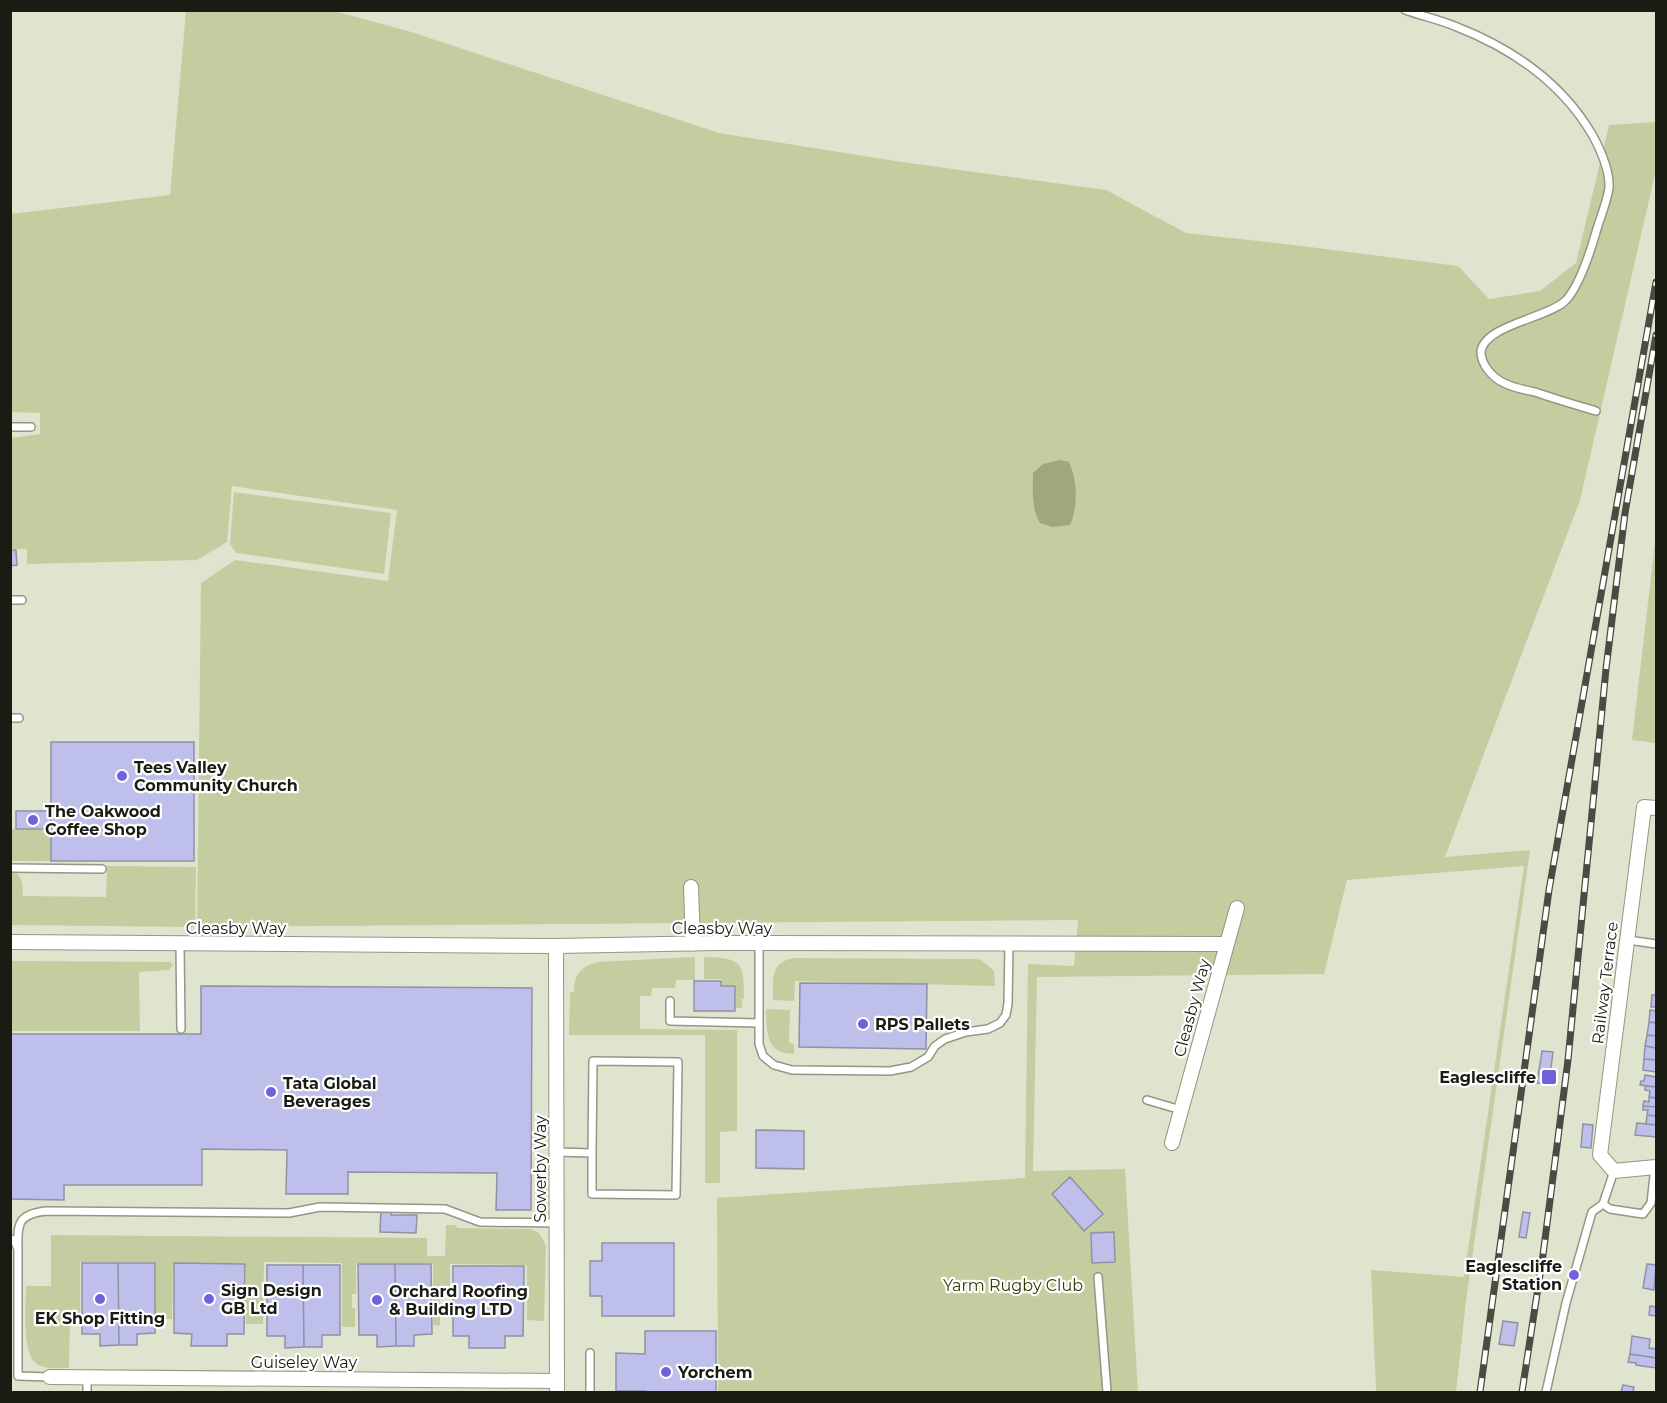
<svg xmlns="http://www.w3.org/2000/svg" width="1667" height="1403" font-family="Montserrat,sans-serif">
<rect width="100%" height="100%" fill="#dfe4ce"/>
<path fill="#c4cda0" d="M 186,11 L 334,11 L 408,31 L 719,133 L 895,161 L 1106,190 L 1186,233 L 1294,245 L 1458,266 L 1489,299 L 1540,291 L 1576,263 L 1609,125 L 1656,122 L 1656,170 L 1580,500 L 1445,857 L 1530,850 L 1466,1301 L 1456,1392 L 1376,1392 L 1371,1270 L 1464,1277 L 1524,866 L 1347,880 L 1324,974 L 1037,977 L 1033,1171 L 1125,1169 L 1138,1392 L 718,1392 L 717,1198 L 1025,1178 L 1028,964 L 1074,966 L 1078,920 L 197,927 L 201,583 L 235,560 L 388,581 L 397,510 L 232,486 L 227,542 L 197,560 L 27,564 L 27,549 L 11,549 L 11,438 L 40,434 L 40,413 L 11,412 L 11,214 L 170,195 Z
M 234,492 L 391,513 L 384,574 L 236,553 L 230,544 Z
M 1656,534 L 1656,743 L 1632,740 Z
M 11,829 L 51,829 L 51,861 L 11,861 Z
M 107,866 L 196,867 L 195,927 L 11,925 L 11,872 L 18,874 L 22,882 L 23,896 L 106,897 Z
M 695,957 L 695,980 L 676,980 L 675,988 L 652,988 L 651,996 L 640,996 L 640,1029 L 737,1030 L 737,1131 L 720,1132 L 720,1183 L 705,1183 L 705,1035 L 569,1035 L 570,992 L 574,992 C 574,974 581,967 597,962 Z
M 704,957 C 742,958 744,962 744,999 L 742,999 L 742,1008 L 736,1008 L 736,985 L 722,985 L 722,979 L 704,979 Z
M 794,958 L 975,959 L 981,960 L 994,971 L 995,986 L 795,981 L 794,1001 L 773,1000 C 773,980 770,962 794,958 Z
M 11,961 L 170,962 L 173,965 L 169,970 L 139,972 L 140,1031 L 11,1031 Z
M 766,1009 L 790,1010 L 789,1043 L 794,1044 L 794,1054 C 765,1054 767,1031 766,1009 Z
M 446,1225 L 455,1225 L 458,1228 L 531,1229 L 539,1233 L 546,1245 L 544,1321 L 527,1320 L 527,1265 L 450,1264 L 450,1297 L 440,1297 L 440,1326 L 433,1325 L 433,1263 L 356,1263 L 356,1294 L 352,1294 L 352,1308 L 355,1308 L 355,1327 L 342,1327 L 342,1263 L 264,1262 L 263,1324 L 246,1324 L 246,1263 L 173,1263 L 172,1319 L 155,1319 L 156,1262 L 80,1262 L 80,1314 L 70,1315 L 69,1368 C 59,1368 46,1370 37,1364 C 21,1354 26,1304 26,1286 L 51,1286 L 51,1235 L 427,1238 L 427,1256 L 445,1256 Z"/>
<path fill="#9fa87c" d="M 1060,460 L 1069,462 C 1078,482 1078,506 1070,525 L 1052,527 L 1040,523 C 1031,508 1033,490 1033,473 L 1043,464 Z"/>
<path fill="#bebfeb" stroke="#9091a5" stroke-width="1.5" d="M 10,550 L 16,550 L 17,565 L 10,566 Z
M 51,742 L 194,742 L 194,861 L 51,861 L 51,829 L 16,829 L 16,811 L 51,811 Z
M 16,811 L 51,811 L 51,829 L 16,829 Z
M 694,981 L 721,981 L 721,986 L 735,986 L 735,1011 L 694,1011 Z
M 800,983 L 927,984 L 926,1049 L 799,1047 Z
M 201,986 L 532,988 L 531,1210 L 496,1210 L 497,1173 L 348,1172 L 348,1194 L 286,1194 L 287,1150 L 202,1149 L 202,1185 L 64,1185 L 64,1200 L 10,1199 L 10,1034 L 201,1034 Z
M 1652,995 L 1656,995 L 1656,1007 L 1651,1007 Z
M 1650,1010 L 1656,1011 L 1656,1023 L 1649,1022 Z
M 1649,1022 L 1656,1023 L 1656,1036 L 1647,1035 Z
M 1647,1035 L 1656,1036 L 1656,1048 L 1645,1046 Z
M 1645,1046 L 1656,1048 L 1656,1060 L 1644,1059 Z
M 1542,1051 L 1553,1052 L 1549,1084 L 1537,1083 Z
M 1644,1059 L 1656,1060 L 1656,1072 L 1643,1070 Z
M 1645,1075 L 1656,1077 L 1656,1087 L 1640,1085 L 1641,1081 L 1644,1081 Z
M 1645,1086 L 1656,1087 L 1656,1098 L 1649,1097 L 1650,1091 L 1645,1090 Z
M 1649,1097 L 1656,1098 L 1656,1107 L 1643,1106 L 1644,1101 L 1649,1102 Z
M 1643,1106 L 1656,1107 L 1656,1116 L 1647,1115 L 1648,1110 L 1643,1110 Z
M 1647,1115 L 1656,1116 L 1656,1125 L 1646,1124 Z
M 1637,1123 L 1656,1125 L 1656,1137 L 1635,1135 Z
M 1583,1124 L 1593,1125 L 1591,1148 L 1581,1147 Z
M 756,1130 L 804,1131 L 804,1169 L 756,1168 Z
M 1070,1177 L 1103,1214 L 1084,1231 L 1052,1194 Z
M 381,1210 L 391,1210 L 391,1215 L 417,1215 L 416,1233 L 380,1232 Z
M 1523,1212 L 1530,1213 L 1526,1238 L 1519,1237 Z
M 1114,1232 L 1115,1262 L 1092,1263 L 1091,1233 Z
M 602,1243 L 674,1243 L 674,1316 L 602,1316 L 602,1296 L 590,1296 L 590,1261 L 602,1261 Z
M 82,1263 L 118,1263 L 119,1345 L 100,1346 L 100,1334 L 82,1334 Z
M 118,1263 L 155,1263 L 155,1333 L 137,1334 L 137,1345 L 119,1345 Z
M 174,1263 L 245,1264 L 244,1334 L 227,1334 L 227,1346 L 191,1346 L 192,1334 L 174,1333 Z
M 358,1264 L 395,1264 L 396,1346 L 377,1347 L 377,1335 L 359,1335 Z
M 395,1264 L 431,1264 L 432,1334 L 414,1335 L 414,1346 L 396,1346 Z
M 1647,1264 L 1656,1265 L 1654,1290 L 1643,1288 Z
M 267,1265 L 303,1265 L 304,1347 L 285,1348 L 285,1336 L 267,1336 Z
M 303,1265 L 340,1265 L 340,1335 L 322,1335 L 322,1347 L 304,1347 Z
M 453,1266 L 524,1266 L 523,1336 L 505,1336 L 505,1348 L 469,1348 L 469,1336 L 453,1336 Z
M 1650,1306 L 1656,1307 L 1656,1316 L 1649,1315 Z
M 1503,1321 L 1518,1323 L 1514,1346 L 1499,1344 Z
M 645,1331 L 716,1331 L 716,1392 L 646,1392 L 646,1391 L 616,1391 L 616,1353 L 645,1354 Z
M 1632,1336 L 1650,1339 L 1649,1348 L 1656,1349 L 1656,1358 L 1630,1354 Z
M 1630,1354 L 1656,1358 L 1656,1368 L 1636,1365 L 1636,1363 L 1628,1362 Z
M 1623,1385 L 1634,1387 L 1633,1392 L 1621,1392 Z"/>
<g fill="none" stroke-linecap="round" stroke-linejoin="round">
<g stroke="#939783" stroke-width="10">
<path id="lane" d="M 1405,10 C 1422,16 1441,20 1457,27 C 1513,49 1563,84 1593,136 C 1601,151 1610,171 1609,188 C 1607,202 1600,218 1596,232 C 1591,250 1578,290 1564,302 C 1546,318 1483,326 1481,352 C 1481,365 1493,378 1504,383 C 1514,388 1525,390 1535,392 C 1555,399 1576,405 1596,411
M 10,427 L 31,427
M 10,600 L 22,600
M 10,718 L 19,718
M 10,868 L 102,869
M 1628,940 L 1656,944
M 180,944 L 181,1029
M 759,944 L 759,1044 L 763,1056 L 774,1065 L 792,1070 L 890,1071 L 911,1067 L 928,1057 L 935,1046 L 945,1039 L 966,1032 L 988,1029 L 1000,1023 L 1006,1015 L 1008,1004 L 1009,943
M 670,1001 L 670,1021 L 759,1023
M 1147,1100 L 1181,1110
M 557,1152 L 592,1153 L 593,1061 L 678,1062 L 676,1195 L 592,1194 L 592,1153
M 1603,1204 L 1610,1209 L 1643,1214 L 1651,1203 L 1655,1167
M 10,1239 L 14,1240 L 18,1249 L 18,1376 L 50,1377
M 18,1249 C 17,1224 18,1214 46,1211 L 289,1213 L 320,1207 L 445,1209 L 480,1222 L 557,1223
M 1098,1277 L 1107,1392
M 590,1353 L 590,1392
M 87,1392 L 87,1377
M 1546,1392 L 1566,1303 L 1592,1212 L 1603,1204 L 1614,1171"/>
</g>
<g stroke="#939783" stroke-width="16">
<path id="street" d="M 1656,808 L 1644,807 L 1600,1155 L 1614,1171 L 1656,1167
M 691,887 L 693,944
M 10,942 L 556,946 L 717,943 L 1227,944 L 1172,1143
M 1227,944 L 1237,908
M 556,946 L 557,1392
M 50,1377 L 557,1381"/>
</g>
<use href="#lane" stroke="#fff" stroke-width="7"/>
<use href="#street" stroke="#fff" stroke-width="14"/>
<g stroke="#4a4c41" stroke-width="7">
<path id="rail" d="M 1480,1392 L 1549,890 L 1656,282
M 1522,1392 L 1543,1255 L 1568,1060 L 1606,669 L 1625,513 L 1656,335"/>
</g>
<use href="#rail" stroke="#fff" stroke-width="4.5" stroke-dasharray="14" stroke-linecap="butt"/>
</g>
<g fill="#7062dd" stroke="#fff" stroke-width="2">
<circle cx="122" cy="776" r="6"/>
<circle cx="33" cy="820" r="6"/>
<circle cx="863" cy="1024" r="6"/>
<rect x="1541" y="1069" width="16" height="16" rx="3"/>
<circle cx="271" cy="1092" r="6"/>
<circle cx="1574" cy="1275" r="6"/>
<circle cx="100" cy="1299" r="6"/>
<circle cx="209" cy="1299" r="6"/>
<circle cx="377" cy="1300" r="6"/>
<circle cx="666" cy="1372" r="6"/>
</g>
<g text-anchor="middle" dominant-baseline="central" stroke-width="4.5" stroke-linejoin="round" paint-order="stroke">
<g font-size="16" font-weight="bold" fill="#1a1c14" stroke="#fff" text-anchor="start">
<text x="134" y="767">Tees Valley<tspan x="134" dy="18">Community Church</tspan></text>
<text x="45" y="811">The Oakwood<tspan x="45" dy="18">Coffee Shop</tspan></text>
<text x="875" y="1024">RPS Pallets</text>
<text x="1536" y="1077" text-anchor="end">Eaglescliffe</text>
<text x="283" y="1083">Tata Global<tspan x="283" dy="18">Beverages</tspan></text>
<text x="1562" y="1266" text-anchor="end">Eaglescliffe<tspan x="1562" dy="18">Station</tspan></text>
<text x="221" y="1290">Sign Design<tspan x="221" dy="18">GB Ltd</tspan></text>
<text x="389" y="1291">Orchard Roofing<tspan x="389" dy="18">&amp; Building LTD</tspan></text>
<text x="100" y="1318" text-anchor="middle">EK Shop Fitting</text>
<text x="678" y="1372">Yorchem</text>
</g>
<g font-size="16" fill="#1a1c14" stroke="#fff">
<text x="236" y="928">Cleasby Way</text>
<text x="722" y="928">Cleasby Way</text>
<text transform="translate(1605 983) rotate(-83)">Railway Terrace</text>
<text transform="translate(1192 1008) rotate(-75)">Cleasby Way</text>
<text transform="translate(540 1169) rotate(-90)">Sowerby Way</text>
<text x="304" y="1362">Guiseley Way</text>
</g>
<g font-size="16" fill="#343b04" stroke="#fff">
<text x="1013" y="1285">Yarm Rugby Club</text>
</g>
</g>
<rect width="1667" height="1403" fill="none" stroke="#1a1c14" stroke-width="24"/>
</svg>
